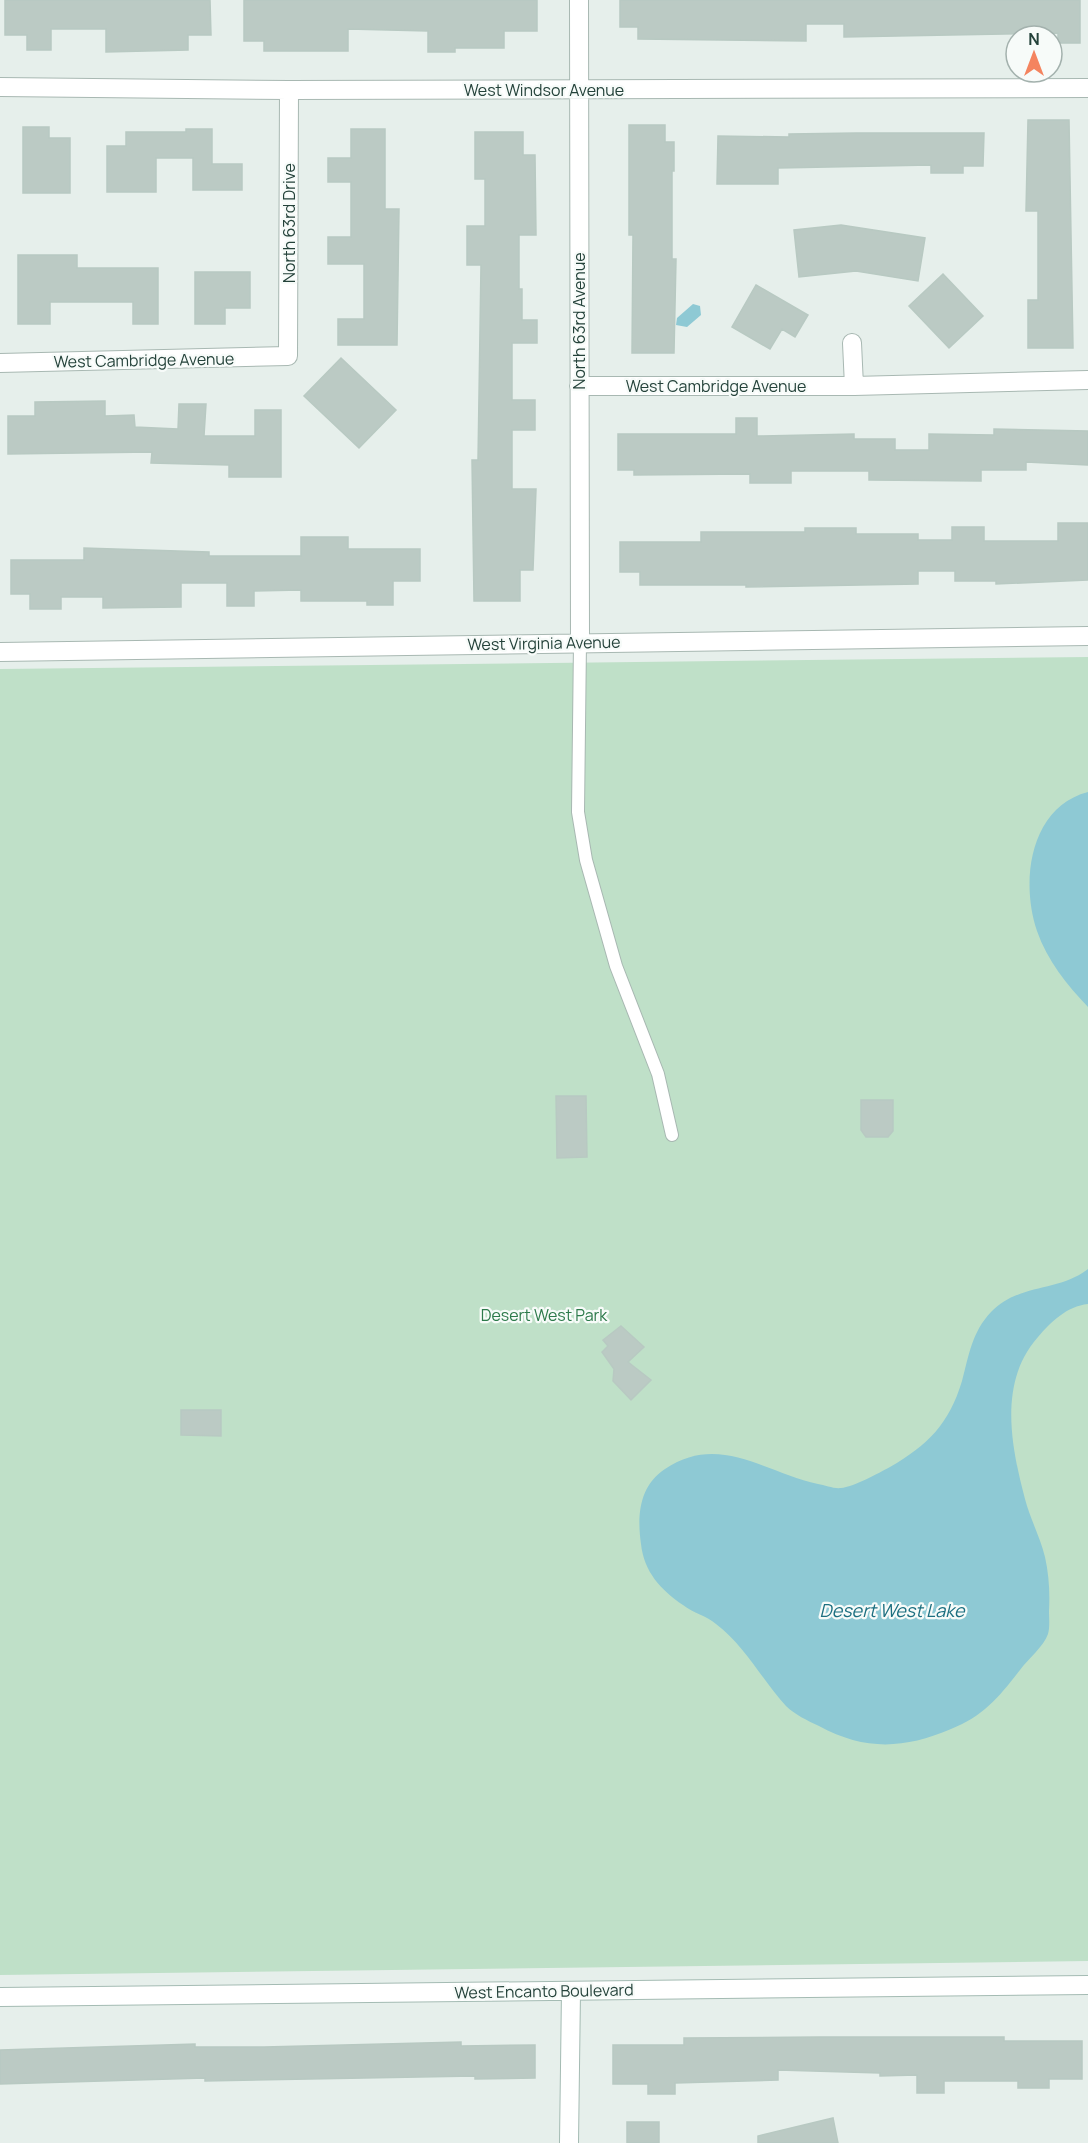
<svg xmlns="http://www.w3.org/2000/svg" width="1088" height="2143" font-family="Manrope,sans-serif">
<rect width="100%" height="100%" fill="#e6efeb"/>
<path fill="#bfe0c8" d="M 1088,657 L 1088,1961 L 0,1975 L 0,669 Z"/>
<path fill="#8ec9d4" d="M 693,304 L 700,306 L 701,315 L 687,327 L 676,325 L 677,318 Z
M 1088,792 L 1088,1007 C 1067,985 1047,960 1037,931 C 1020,881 1030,807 1088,792 Z
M 1088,1269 L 1088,1304 C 1067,1306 1051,1322 1038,1337 C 998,1382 1011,1446 1025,1499 C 1030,1518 1040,1537 1045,1557 C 1049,1575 1050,1593 1049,1611 C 1049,1617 1050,1627 1048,1634 C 1044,1646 1028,1659 1020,1670 C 999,1697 984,1716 951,1729 C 904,1749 865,1751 819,1726 C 808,1721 794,1714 786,1706 C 762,1680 745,1646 716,1624 C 707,1616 693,1613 683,1605 C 661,1590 644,1572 641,1544 C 637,1516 639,1486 665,1469 C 719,1433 764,1472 818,1484 C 825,1485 834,1489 841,1488 C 853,1487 879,1473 890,1467 C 928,1445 949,1424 962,1381 C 969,1355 972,1332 991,1312 C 1019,1283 1059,1292 1088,1269 Z"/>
<path fill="#bbcac4" stroke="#b8c9c2" stroke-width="1.5" d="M 5,0 L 210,0 L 211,35 L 188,35 L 188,50 L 106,52 L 106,29 L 51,29 L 51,50 L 27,50 L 27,35 L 5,35 Z
M 244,0 L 537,0 L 537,31 L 504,31 L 504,48 L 455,48 L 455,52 L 428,52 L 428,31 L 348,29 L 348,51 L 264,51 L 264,41 L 244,41 Z
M 620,0 L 1080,0 L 1080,43 L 1058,43 L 1058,33 L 844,37 L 844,24 L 806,24 L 806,41 L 638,39 L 638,27 L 620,27 Z
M 1028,120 L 1069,120 L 1073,348 L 1028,348 L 1028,300 L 1038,300 L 1038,211 L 1026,211 Z
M 629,125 L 665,125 L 665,142 L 674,142 L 674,171 L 672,171 L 672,259 L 676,259 L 674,353 L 632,353 L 633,235 L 629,235 Z
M 23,127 L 49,127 L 49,138 L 70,138 L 70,193 L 23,193 Z
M 186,129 L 212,129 L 212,164 L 242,164 L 242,190 L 193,190 L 193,158 L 156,158 L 156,192 L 107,192 L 107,146 L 126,146 L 126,132 L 186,132 Z
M 351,129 L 385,129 L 385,209 L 399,209 L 397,345 L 338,345 L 338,319 L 364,319 L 364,264 L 328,264 L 328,237 L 351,237 L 351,182 L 328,182 L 328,158 L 351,158 Z
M 475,132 L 523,132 L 523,155 L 535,155 L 536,235 L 519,235 L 519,289 L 522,289 L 522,320 L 537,320 L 537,343 L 512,343 L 512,400 L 535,400 L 535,430 L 512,430 L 512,489 L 536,489 L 533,570 L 520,570 L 520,601 L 474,601 L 472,460 L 478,460 L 481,265 L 467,265 L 467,226 L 485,226 L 485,179 L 475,179 Z
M 856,133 L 984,133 L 983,166 L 963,166 L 963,173 L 931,173 L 931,165 L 778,168 L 778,184 L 717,184 L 718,136 L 789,137 L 789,134 Z
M 841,225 L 925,238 L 918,281 L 856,271 L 799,277 L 794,230 Z
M 18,255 L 77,255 L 77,268 L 158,268 L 158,324 L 133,324 L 133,302 L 50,302 L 50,324 L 18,324 Z
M 195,272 L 250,272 L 250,308 L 225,308 L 225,324 L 195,324 Z
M 943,274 L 983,316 L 949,348 L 909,306 Z
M 756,285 L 808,315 L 795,337 L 782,329 L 770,349 L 732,327 Z
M 341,358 L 396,410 L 359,448 L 304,396 Z
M 105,401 L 105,416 L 134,415 L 135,427 L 178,429 L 179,404 L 206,404 L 204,436 L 255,436 L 255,410 L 281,410 L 281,477 L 229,477 L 229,465 L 151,463 L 152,452 L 8,454 L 8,416 L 35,416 L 35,402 Z
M 736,418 L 757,418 L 757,436 L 854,434 L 854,439 L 895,439 L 895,450 L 929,450 L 929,434 L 994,435 L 994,429 L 1088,431 L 1088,465 L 1026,462 L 1026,470 L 981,470 L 981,481 L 869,480 L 869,471 L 791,471 L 791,483 L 750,483 L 750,474 L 634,475 L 634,470 L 618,470 L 618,434 L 736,434 Z
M 1058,523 L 1088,523 L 1088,580 L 996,584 L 996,581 L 955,581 L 955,571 L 918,571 L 918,584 L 746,587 L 746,585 L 640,585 L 640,572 L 620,572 L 620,542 L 701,542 L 701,532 L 805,532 L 805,528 L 856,528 L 856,534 L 918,534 L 918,540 L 952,540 L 952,527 L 984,527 L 984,541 L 1058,541 Z
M 301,537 L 348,537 L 348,549 L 420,549 L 420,581 L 393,581 L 393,605 L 367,605 L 367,601 L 301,601 L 301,590 L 254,591 L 254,606 L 227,606 L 227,583 L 181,583 L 181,607 L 103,608 L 103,597 L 61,597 L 61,609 L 30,609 L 30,594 L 11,594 L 11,560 L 84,560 L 84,548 L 209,552 L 209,556 L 301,556 Z
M 556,1096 L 586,1096 L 587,1157 L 557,1158 Z
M 861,1100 L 893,1100 L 893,1131 L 888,1137 L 866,1137 L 861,1130 Z
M 621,1326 L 644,1347 L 628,1362 L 651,1380 L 631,1400 L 613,1381 L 614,1369 L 602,1352 L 608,1346 L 603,1340 Z
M 181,1410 L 221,1410 L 221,1436 L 181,1435 Z
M 819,2037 L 1004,2037 L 1004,2041 L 1082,2041 L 1082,2079 L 1049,2079 L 1049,2088 L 1018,2088 L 1018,2081 L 944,2081 L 944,2093 L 917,2093 L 917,2075 L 880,2076 L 880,2073 L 778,2070 L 778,2080 L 675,2083 L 675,2094 L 648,2094 L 648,2084 L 613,2084 L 613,2045 L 684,2045 L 684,2038 Z
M 461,2042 L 461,2046 L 535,2045 L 535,2078 L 475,2079 L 475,2076 L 205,2081 L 205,2078 L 0,2084 L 0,2050 L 195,2044 L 195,2047 L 264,2047 Z
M 833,2118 L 838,2143 L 758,2143 L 758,2136 Z
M 627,2122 L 659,2122 L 659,2143 L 627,2143 Z"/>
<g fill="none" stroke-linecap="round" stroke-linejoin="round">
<g stroke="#a8b8b2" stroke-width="14">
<path id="lane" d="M 580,642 L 578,812 L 586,860 L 616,966 L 658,1074 L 672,1135"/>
</g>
<g stroke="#a8b8b2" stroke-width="20">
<path id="street" d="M 579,0 L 580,642
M 0,87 L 289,90 L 1088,88
M 852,343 L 854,386
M 0,363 L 288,356 L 289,90
M 579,386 L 854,386 L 1088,380
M 0,652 L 1088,636"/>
</g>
<g stroke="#a4bbb3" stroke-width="20">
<path id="secondary" d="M 0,1997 L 1088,1985
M 569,2143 L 571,1991"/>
</g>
<use href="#lane" stroke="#fff" stroke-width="12"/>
<use href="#street" stroke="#fff" stroke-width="18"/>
<use href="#secondary" stroke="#fff" stroke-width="18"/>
</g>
<g text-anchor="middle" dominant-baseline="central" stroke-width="4.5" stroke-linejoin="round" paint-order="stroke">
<g font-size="16" fill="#24423a" stroke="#f7fbf9">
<text x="544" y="90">West Windsor Avenue</text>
<text transform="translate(289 223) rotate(-90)">North 63rd Drive</text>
<text transform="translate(579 321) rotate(-90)">North 63rd Avenue</text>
<text transform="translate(144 360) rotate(-1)">West Cambridge Avenue</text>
<text x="716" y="386">West Cambridge Avenue</text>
<text transform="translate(544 643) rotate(-1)">West Virginia Avenue</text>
<text transform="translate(544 1991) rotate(-1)">West Encanto Boulevard</text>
</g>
<g font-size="16" fill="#2d7a4b" stroke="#f7fbf9">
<text x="544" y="1315">Desert West Park</text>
</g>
<g font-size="18" font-style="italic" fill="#1c6f80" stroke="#f7fbf9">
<text x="892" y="1610">Desert West Lake</text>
</g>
</g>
<g transform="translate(1034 54)"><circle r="28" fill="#f7fbf9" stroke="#a3b1ad" stroke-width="1.5"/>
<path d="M0-4.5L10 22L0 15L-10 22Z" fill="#f4845f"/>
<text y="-9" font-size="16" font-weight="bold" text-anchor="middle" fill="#24423a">N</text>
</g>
</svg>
